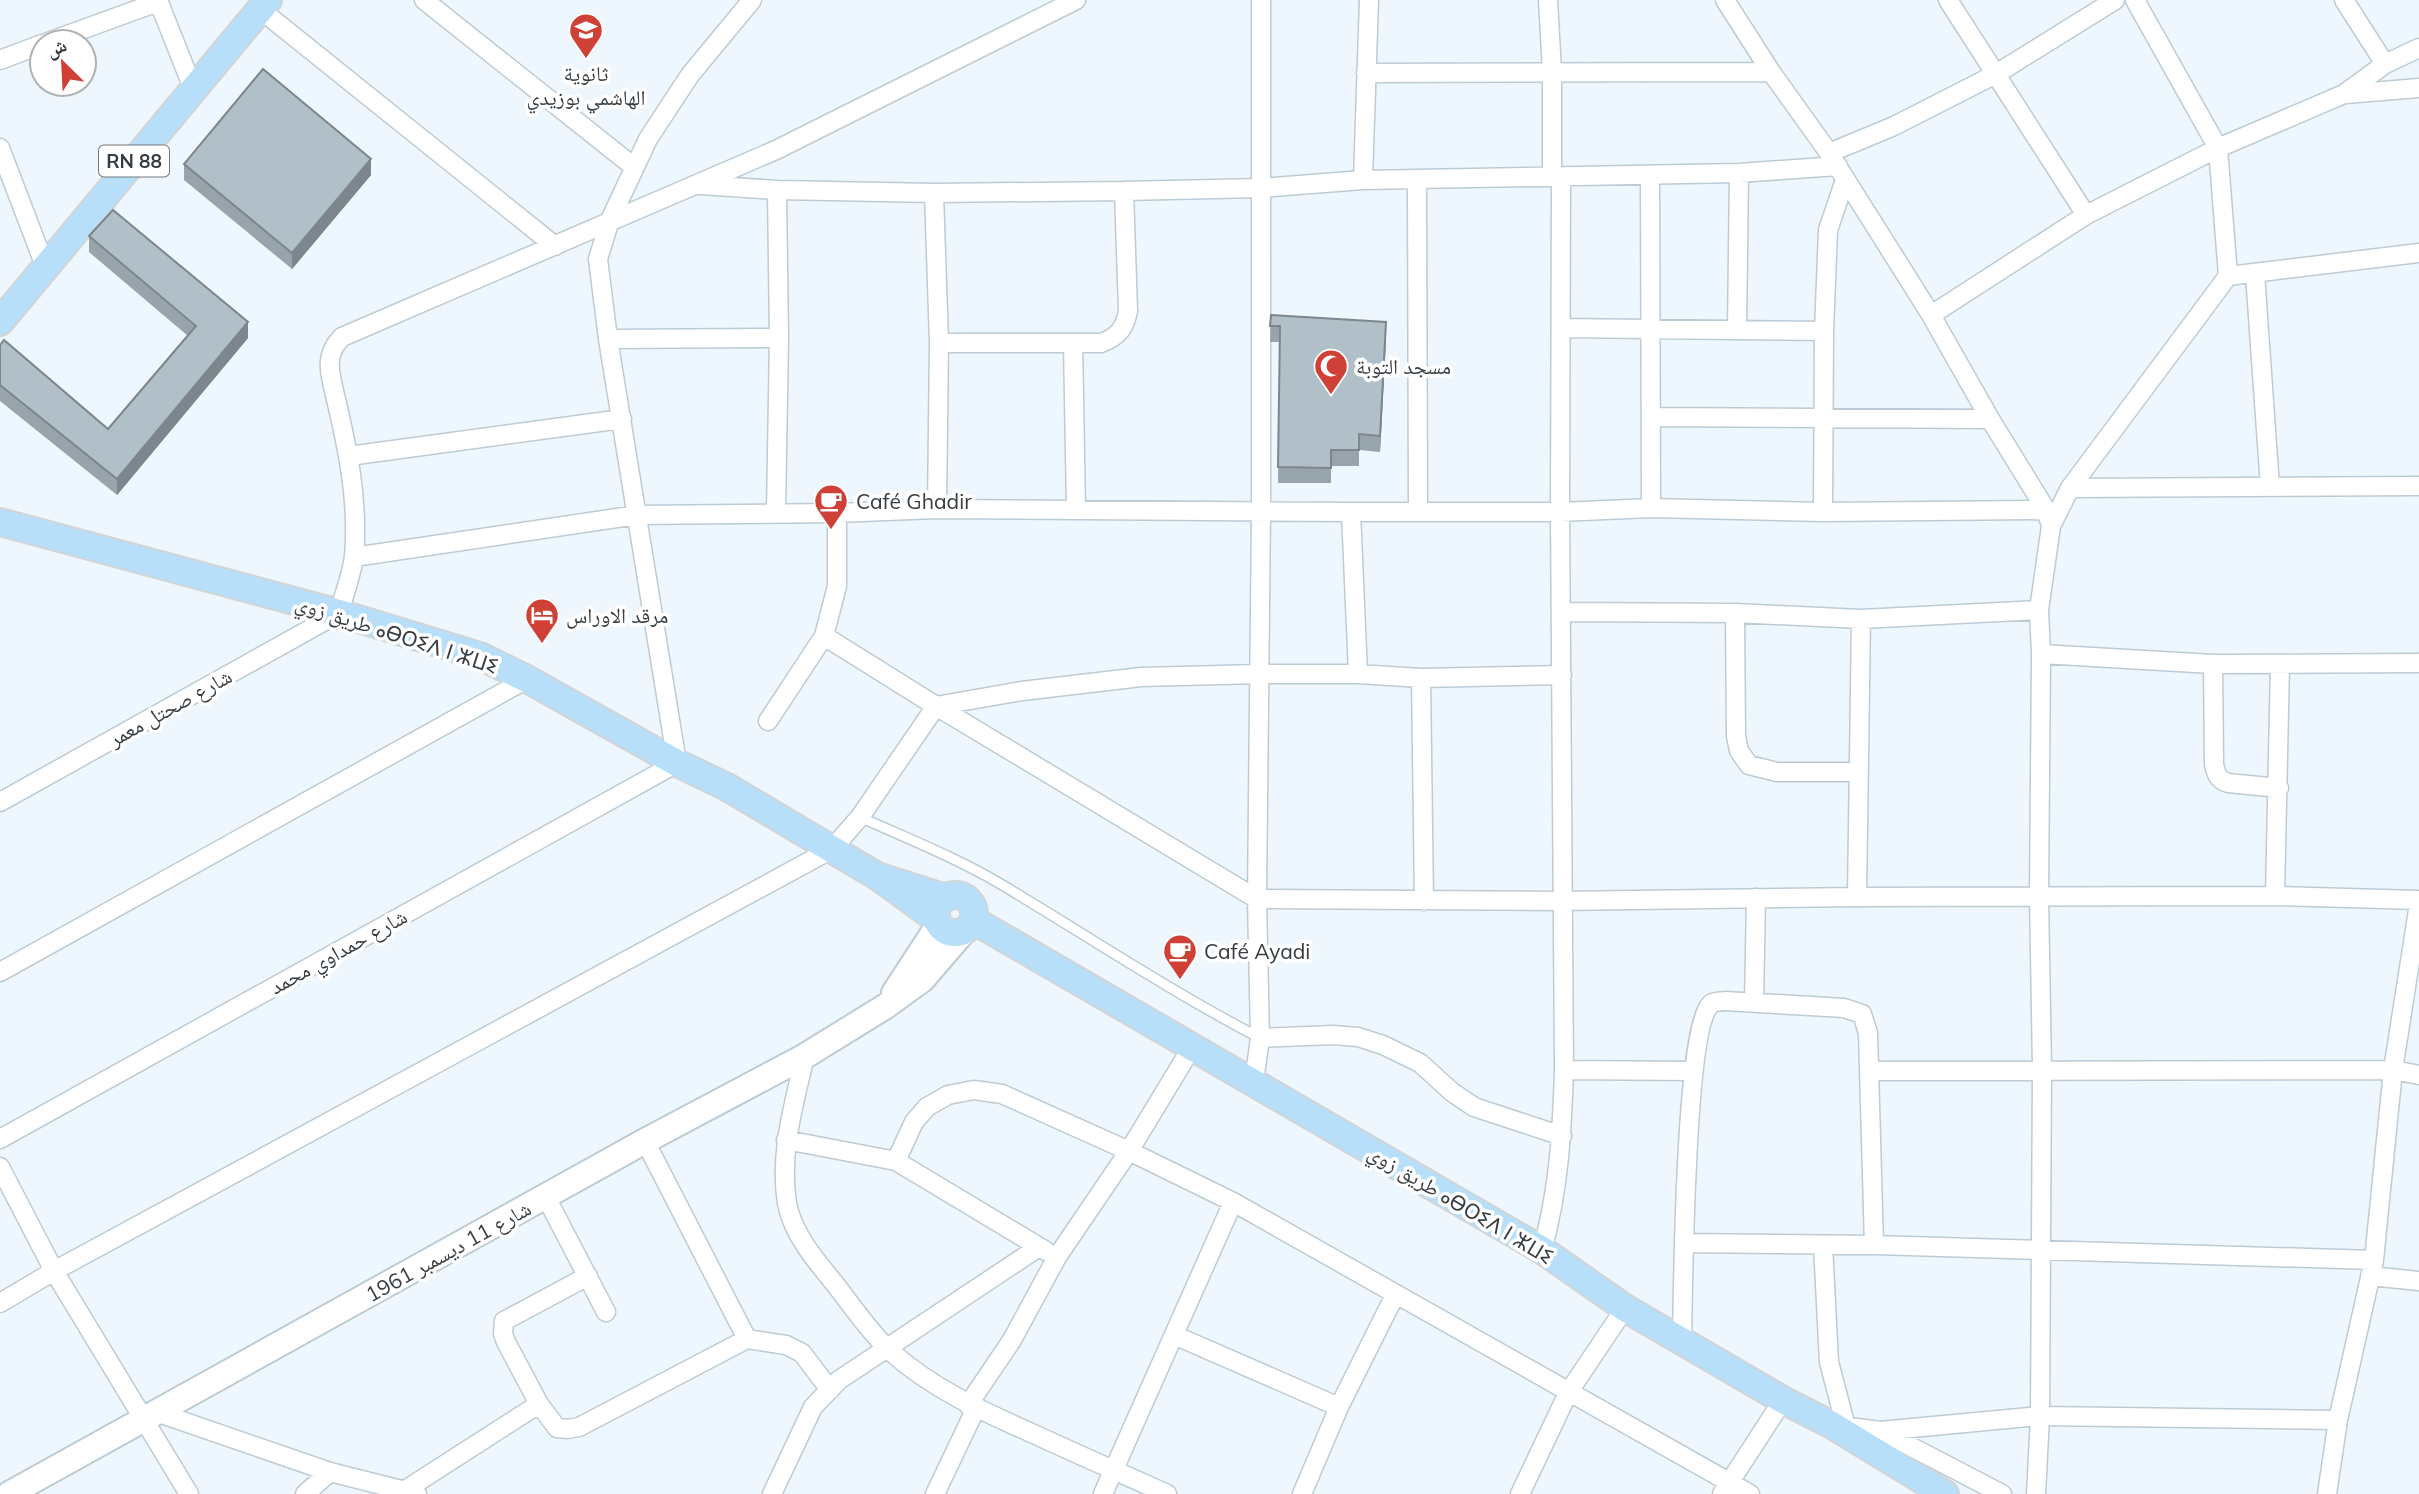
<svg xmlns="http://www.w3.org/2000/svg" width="2419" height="1494" font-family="Mulish,'Noto Naskh Arabic','Noto Sans Tifinagh',sans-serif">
<rect width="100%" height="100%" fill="#eff7fe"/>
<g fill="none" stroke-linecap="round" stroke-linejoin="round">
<g stroke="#bdcbd4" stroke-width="12">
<path id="lane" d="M 860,817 C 906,838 955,857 999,883 C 1086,935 1170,991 1260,1038"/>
</g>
<g stroke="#bdcbd4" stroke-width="21">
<path id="street" d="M 158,0 L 194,91
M 424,0 L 634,167
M 1548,0 L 1552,72 L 1552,177
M 1725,0 L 1771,72 L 1829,153 L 1931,315 L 1990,419 L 2046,510 L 2049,520
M 1948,0 L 2086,215
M 2344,0 L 2385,64
M 261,10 L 555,246
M 48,42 L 158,2
M 0,60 L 42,44
M 1366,73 L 1771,72
M 2346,94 L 2419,88
M 0,148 L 45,266
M 1829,153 L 1894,126 L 1996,74 L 2115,0
M 1650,175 L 1651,508
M 1363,180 L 1369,0
M 1417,180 L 1418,511
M 701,185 L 777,190 L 934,193 L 1124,191 L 1260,188 L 1363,180 L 1739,173 L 1838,166
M 934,193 L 939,343 L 937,509
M 2255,274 L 2270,487
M 2228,276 L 2419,253
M 1931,315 L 2086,215 L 2218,148 L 2344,94 L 2385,64 L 2419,48
M 1561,328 L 1824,331
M 1737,330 L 1739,173
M 608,339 L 779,338
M 939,343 L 1101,343 C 1118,337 1125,328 1128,311 L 1124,191
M 1073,343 L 1076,509
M 1651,417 L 1990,419
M 349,456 L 622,419
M 2070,488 L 2419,486
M 776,512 L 779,338 L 777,190
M 1351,512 L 1358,674
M 1823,512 L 1824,331 L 1828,230 L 1845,180
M 354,557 L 637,515 L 837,513 L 937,509 L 1351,512 L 1560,512 L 1651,508 L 1823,512 L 2046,510
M 1561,612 L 1735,613 L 1861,619 L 2039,610
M 1735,613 L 1736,736 L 1739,751 L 1749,765 L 1777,772 L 1859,772
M 824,636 L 936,706 L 1257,899 L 1562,901 L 1857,897 L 2275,896 L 2419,900
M 2041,654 L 2213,664 L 2419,663
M 2213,664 L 2214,764 C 2216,774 2218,780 2228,783 L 2279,788
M 1421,678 L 1424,901
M 768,721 L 824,636 L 837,586 L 837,513
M 0,802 L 339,613 C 344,594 352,574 354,556 C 359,500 347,445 334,391 C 329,370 325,354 342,337 L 776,150 L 1076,0
M 2275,896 L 2280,664
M 1857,897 L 1861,619
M 0,972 L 527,679
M 1754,1003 L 1756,898
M 1260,1038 L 1333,1035 L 1358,1037 L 1383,1045 L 1420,1063 L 1452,1092 L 1474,1107 L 1562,1136
M 805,1056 C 794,1104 779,1153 787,1203 C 792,1233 816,1261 835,1284 C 852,1306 869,1331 889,1350 C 932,1389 984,1412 1036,1435 C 1079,1455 1123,1474 1167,1494
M 1564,1070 L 1692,1071
M 1869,1071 L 2393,1070 L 2419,1075
M 1254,1082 L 1260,1038 L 1257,899 L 1261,510 L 1261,0
M 0,1139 L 677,763 L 608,339 L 598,259 L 610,220 L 648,139 L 690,75 L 752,0
M 786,1140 L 896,1161 L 1046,1251
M 645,1141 L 747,1339
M 896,1161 L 914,1122 L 927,1107 L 948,1095 L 974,1090 L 1002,1094 L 1129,1151 L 1233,1202 L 1750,1494
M 0,1167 L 54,1271 L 189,1494
M 546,1197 L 606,1312
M 1684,1243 L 1874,1245 L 2374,1260
M 1823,1245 L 1829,1362 L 1846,1427
M 1542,1250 C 1559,1191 1562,1131 1564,1070 L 1560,512 L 1561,177
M 588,1276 L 504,1321 L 503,1334 L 506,1342 L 539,1404 L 557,1428 L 567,1429 L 579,1427 L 747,1339 L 786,1345 L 802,1353 L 830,1390
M 2370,1276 L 2419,1281
M 0,1303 L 54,1271 L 832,849 L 860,817 L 936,706 L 1022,691 L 1141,677 L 1260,674 L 1358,674 L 1421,678 L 1562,675
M 1174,1335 L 1339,1407
M 1682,1340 C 1683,1290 1685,1031 1710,1005 C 1713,1001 1720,1002 1725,1001 L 1844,1008 L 1862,1014 L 1868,1033 L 1874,1245
M 968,1405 L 1012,1340 L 1057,1257 L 1129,1151 L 1192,1047
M 156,1412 L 330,1472 L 417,1494
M 1842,1426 L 1880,1431 L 2040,1416 L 2338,1420
M 1881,1431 L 2002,1494
M 405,1490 L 539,1404
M 305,1494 L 330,1472
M 772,1494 L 813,1407 L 839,1380 L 1039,1247
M 935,1494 L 976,1408
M 1103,1494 L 1233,1202
M 1302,1494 L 1339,1407 L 1395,1295
M 1520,1494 L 1568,1393 L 1625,1308
M 1722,1494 L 1783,1400
M 2036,1494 L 2040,1416 L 2042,1069 L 2039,896 L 2041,654 L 2039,610 L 2051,526 L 2070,488 L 2228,276 L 2218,148 L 2135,0
M 2327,1494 L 2338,1420 L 2374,1260 L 2393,1070 L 2419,904"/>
</g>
<g stroke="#bdcbd4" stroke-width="28">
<path id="secondary" d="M 894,993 L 939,924
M 9,1494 L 645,1141 L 805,1056 L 886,1006 L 922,980 L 965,930"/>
</g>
<g stroke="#d3d4d5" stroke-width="30">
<path id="primary" d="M 0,322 L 268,0
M 0,522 L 339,613 L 480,656 L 527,679 L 677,763 L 727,787 L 877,876
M936 914a19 19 0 1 1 38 0a19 19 0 1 1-38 0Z
M 936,919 L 877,876 L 946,898
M 973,920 L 1542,1250 L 1625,1308 L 1783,1400 L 1832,1425 L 1945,1494"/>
</g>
<use href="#lane" stroke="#fff" stroke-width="9"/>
<use href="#street" stroke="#fff" stroke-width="18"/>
<use href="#secondary" stroke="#fff" stroke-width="24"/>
<use href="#primary" stroke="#b7dff9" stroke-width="26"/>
</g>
<path fill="#98a4ac" d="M 184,164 L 371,175 L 292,269 L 184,180 Z
M 89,236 L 248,338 L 117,495 L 0,401 L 0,345 L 108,429 L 188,336 L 89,252 Z
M 1271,315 L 1386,338 L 1380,452 L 1359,450 L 1359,466 L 1331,466 L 1331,483 L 1278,483 L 1280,342 L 1270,342 Z"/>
<path fill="#7c868c" d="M 371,159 L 371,175 L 292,269 L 292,253 Z
M 248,322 L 248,338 L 117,495 L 117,479 Z
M 1386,322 L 1386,338 L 1380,452 L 1380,436 Z"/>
<path fill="#b1bfc8" stroke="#7c868c" stroke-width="2" d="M 263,69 L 371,159 L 292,253 L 184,164 Z
M 113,210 L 248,322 L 117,479 L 0,385 L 0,345 L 4,340 L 108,429 L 196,326 L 89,236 Z
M 1271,315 L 1386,322 L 1380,436 L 1359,434 L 1359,450 L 1331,450 L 1331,468 L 1278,467 L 1280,326 L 1270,326 Z"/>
<defs>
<g id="school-pin" transform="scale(1.75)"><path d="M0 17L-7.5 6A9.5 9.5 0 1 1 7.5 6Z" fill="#cf4137" stroke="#fff"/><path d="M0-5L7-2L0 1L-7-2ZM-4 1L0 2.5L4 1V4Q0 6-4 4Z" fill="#fff"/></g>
<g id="mosque-pin" transform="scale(1.75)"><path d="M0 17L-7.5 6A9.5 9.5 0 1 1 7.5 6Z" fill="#cf4137" stroke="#fff"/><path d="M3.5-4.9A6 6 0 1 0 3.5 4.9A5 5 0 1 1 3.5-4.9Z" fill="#fff"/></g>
<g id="cafe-pin" transform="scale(1.75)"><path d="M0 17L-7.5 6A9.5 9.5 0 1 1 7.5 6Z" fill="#cf4137" stroke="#fff"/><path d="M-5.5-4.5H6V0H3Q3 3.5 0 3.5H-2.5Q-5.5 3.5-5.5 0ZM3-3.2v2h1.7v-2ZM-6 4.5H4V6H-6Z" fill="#fff"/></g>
<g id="hotel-pin" transform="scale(1.75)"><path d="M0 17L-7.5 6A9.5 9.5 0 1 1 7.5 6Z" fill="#cf4137" stroke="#fff"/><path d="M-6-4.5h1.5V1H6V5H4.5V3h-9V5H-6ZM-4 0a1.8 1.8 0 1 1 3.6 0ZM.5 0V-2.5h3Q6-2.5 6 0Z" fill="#fff"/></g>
</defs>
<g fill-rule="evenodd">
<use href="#school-pin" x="586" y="30"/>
<use href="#mosque-pin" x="1331" y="366"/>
<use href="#cafe-pin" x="831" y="501"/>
<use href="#hotel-pin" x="542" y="615"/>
<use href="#cafe-pin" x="1180" y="951"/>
</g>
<g text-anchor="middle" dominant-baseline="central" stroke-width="7" stroke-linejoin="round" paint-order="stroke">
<rect fill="#fff" stroke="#727679" stroke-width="2" x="99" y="145.5" width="70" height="31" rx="5"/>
<g font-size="19" font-weight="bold" fill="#363c40">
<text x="134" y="161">RN 88</text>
</g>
<g font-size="21" fill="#363c40" stroke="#fff" text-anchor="start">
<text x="586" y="73" text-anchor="middle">ثانوية<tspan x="586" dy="24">الهاشمي بوزيدي</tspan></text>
<text x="1356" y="366">مسجد التوبة</text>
<text x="856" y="501">Café Ghadir</text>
<text x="566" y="615">مرقد الاوراس</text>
<text x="1204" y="951">Café Ayadi</text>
</g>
<g font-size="21" fill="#363c40" stroke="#fff">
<text transform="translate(397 634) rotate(18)">طريق زوي ⴰⴱⵔⵉⴷ ⵏ ⵣⵡⵉ</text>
<text transform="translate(170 707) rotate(-29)">شارع صحتل معمر</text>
<text transform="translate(338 951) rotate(-29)">شارع حمداوي محمد</text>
<text transform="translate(1461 1204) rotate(31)">طريق زوي ⴰⴱⵔⵉⴷ ⵏ ⵣⵡⵉ</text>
<text transform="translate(448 1251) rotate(-29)">شارع 11 ديسمبر 1961</text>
</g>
</g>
<g transform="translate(63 63) rotate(336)"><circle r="33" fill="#ffffff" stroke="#afb1b3" stroke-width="2"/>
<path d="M0-5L12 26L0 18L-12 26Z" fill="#cf4137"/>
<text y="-10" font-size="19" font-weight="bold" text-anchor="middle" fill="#363c40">ش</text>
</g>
</svg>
